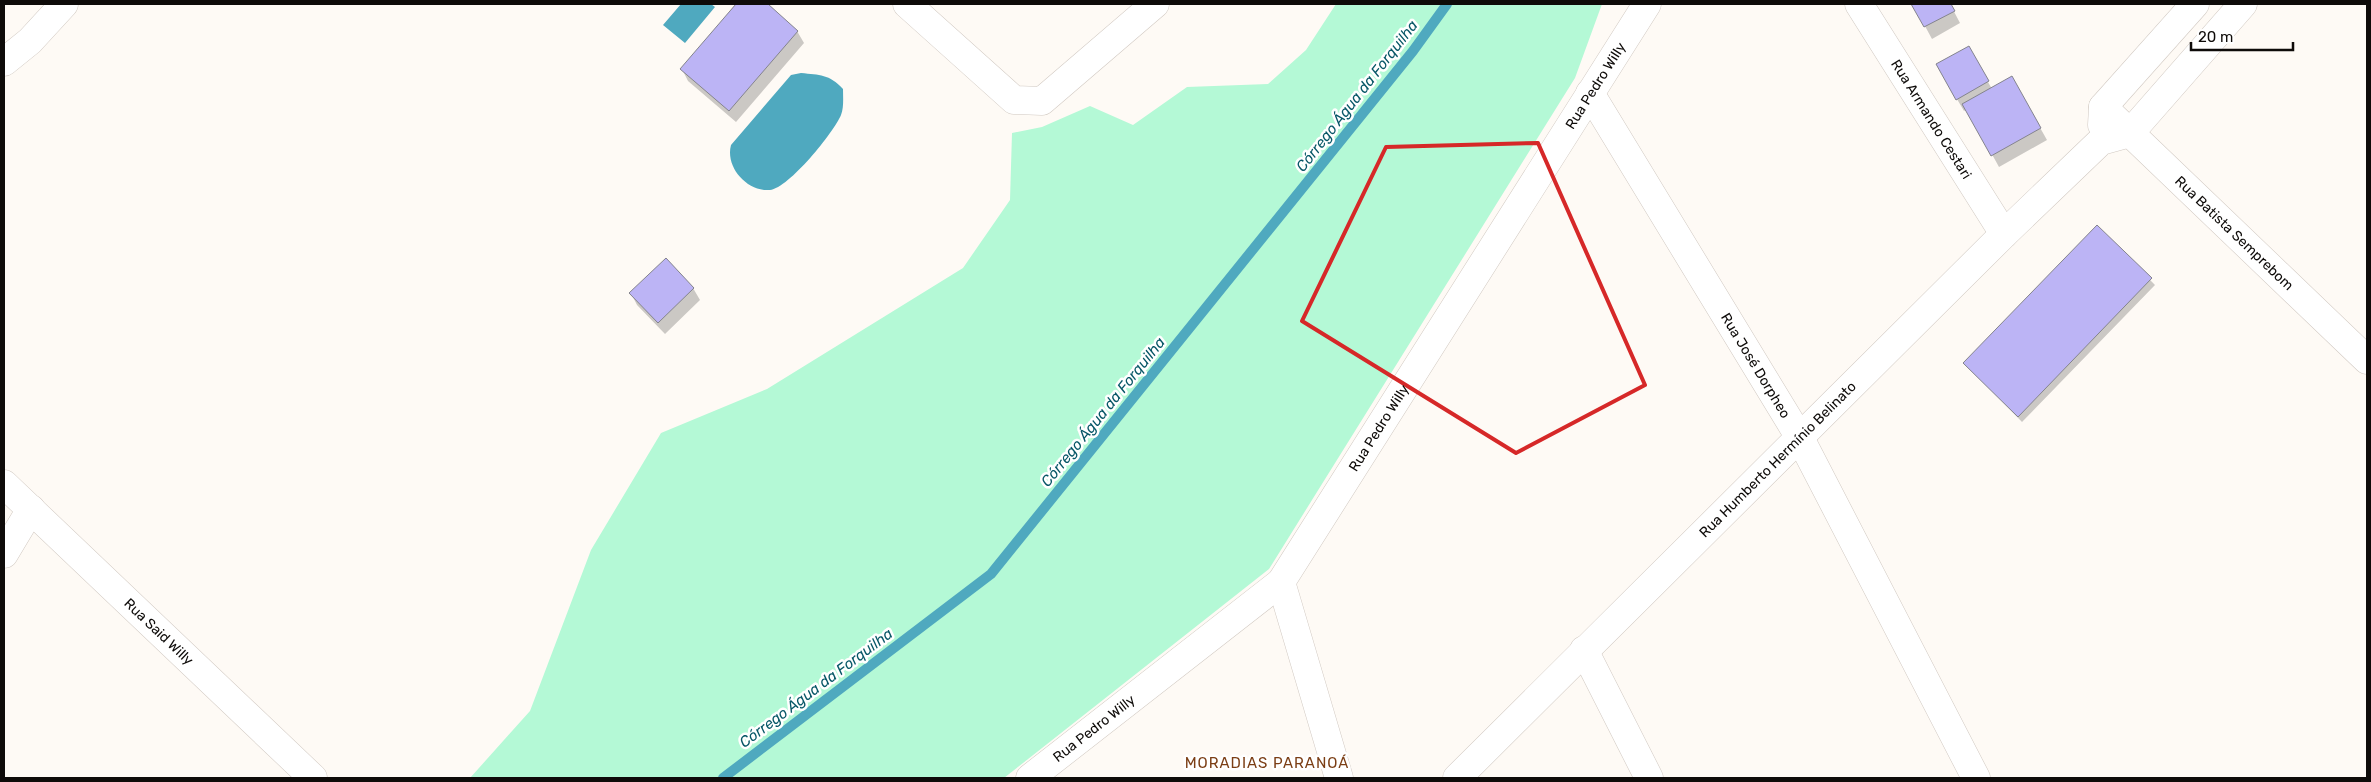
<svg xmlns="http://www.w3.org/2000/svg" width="2371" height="782" font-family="Rubik,sans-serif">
<rect width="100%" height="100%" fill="#fefaf5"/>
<path fill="#b4f9d6" d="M 1336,4 L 1602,4 L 1575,78 L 1269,569 L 1004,778 L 470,778 L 530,711 L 591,550 L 661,433 L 767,389 L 963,268 L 1010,200 L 1012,133 L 1042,127 L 1090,106 L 1133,125 L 1187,87 L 1268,84 L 1306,50 Z"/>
<path fill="#4fa9bf" d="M 681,4 L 711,4 L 715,7 L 685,43 L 663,25 Z
M 801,73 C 820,75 829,74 843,89 C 843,97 844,108 841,115 C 834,132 789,188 770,190 C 747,192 725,167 731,145 L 791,75 Z"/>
<path fill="#0003" d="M 738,4 L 766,4 L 797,31 L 804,43 L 736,122 L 688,81 L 682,69 Z
M 1913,4 L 1950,4 L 1960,23 L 1932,39 Z
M 1968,47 L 1992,89 L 2012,78 L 2047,140 L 1999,167 L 1967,109 L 1964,111 L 1937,65 Z
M 2097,226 L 2155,285 L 2022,422 L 1965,363 Z
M 693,288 L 700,300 L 665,334 L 637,305 L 631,293 Z"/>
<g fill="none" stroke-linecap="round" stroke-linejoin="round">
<path stroke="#4fa9bf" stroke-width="10" d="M 723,778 L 991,574 L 1413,51 L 1447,4"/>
</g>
<path fill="#bcb4f5" stroke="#84848d" d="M 736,4 L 768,4 L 798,31 L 729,111 L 680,69 Z
M 1911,4 L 1951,4 L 1955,11 L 1924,27 Z
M 1969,46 L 1989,81 L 1956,100 L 1936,64 Z
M 2012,76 L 2041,128 L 1991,156 L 1962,104 Z
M 2097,225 L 2152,278 L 2018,417 L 1963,363 Z
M 666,258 L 694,288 L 658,323 L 629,293 Z"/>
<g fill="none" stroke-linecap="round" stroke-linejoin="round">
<g stroke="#d1c9c2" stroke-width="29">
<g id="minor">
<path d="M 907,4 L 1014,100 L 1042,101 L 1155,4"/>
<path id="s1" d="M 1859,4 L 2004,234"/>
<path d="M 4,62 L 30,41 L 64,4"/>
<path id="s2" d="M 1590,93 L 1800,438 L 1976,778"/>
<path id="s3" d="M 2103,107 L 2367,360"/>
<path d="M 2102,125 L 2103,107 L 2195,4"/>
<path id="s4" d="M 4,484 L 313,778"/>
<path d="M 4,554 L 31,509"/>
<path d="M 1281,582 L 1339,778"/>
<path d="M 1584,650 L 1649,778"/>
<path id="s5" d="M 1030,778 L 1281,582 L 1647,4"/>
<path id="s6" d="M 1457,778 L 2004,234 L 2101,141 L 2130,133 L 2243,4"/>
</g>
</g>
<use href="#minor" stroke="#fff" stroke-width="28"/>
</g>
<path fill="none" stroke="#d62828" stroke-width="4" stroke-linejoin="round" d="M 1538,143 L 1645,385 L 1516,453 L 1302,321 L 1386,147 Z"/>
<g text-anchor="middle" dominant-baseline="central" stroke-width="5" stroke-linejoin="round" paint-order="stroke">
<g font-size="14" fill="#0e0b09" stroke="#fff">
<text stroke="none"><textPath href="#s5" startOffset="906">Rua Pedro Willy</textPath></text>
<text stroke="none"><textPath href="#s1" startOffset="136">Rua Armando Cestari</textPath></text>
<text stroke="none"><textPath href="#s3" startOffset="182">Rua Batista Semprebom</textPath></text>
<text stroke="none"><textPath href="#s2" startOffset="319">Rua José Dorpheo</textPath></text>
<text stroke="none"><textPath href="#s5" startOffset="501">Rua Pedro Willy</textPath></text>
<text stroke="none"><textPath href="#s6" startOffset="452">Rua Humberto Hermínio Belinato</textPath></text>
<text stroke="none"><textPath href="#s4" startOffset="214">Rua Said Willy</textPath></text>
<text stroke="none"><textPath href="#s5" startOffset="81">Rua Pedro Willy</textPath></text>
</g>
<g font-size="15" font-style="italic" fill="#075767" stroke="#fff">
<text transform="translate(1357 96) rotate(-52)">Córrego Água da Forquilha</text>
<text transform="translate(1103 412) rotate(-51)">Córrego Água da Forquilha</text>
<text transform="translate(816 688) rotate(-37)">Córrego Água da Forquilha</text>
</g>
<g font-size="15" letter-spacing="1" fill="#7b3e15" stroke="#fff">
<text x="1267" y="763">MORADIAS PARANOÁ</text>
</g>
</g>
<rect width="2371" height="782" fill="none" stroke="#0e0b09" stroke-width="10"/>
<path d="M2191 42v8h102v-8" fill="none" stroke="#0e0b09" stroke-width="2.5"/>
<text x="2198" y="42" font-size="15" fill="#0e0b09" stroke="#ffffff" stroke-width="4" paint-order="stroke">20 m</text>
</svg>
